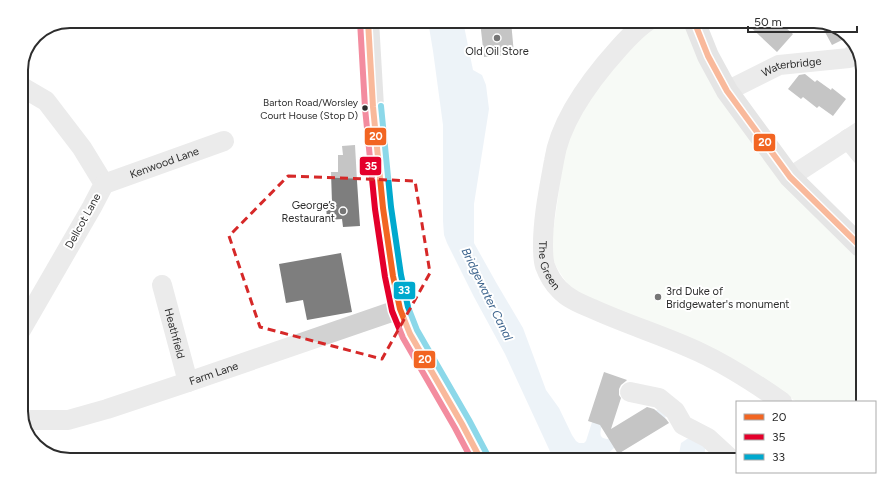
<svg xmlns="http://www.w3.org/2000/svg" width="884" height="481" font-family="Figtree,sans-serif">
<rect width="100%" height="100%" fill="#fff"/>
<path fill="#eef4eb" d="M 659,21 L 688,21 L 860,256 L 858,402 L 797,402 L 785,394 L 578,295 C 566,283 557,270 550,254 L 564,155 L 581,108 L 640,36 Z"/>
<path fill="#d8e4f0" d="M 428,21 L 463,21 L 473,70 L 482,75 L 486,85 L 489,109 L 474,204 L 474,243 L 497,284 L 523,328 L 546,390 L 559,408 L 572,435 L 576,441 L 579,443 L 584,443 L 586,441 L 607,375 L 602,425 C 600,433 598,439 609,439 L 660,408 L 666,417 L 614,448 L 601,460 L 554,460 L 505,354 L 474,297 L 447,243 L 444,235 L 443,221 L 443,125 L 433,51 Z
M 693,438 L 706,440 L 704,460 L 678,460 L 681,443 L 687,439 Z"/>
<path fill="#7e7e7e" d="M 480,21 L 511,21 L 514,54 L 484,57 Z
M 744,21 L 778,21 L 793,34 L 777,52 Z
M 820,23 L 836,26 L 848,37 L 832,45 Z
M 805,74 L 815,82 L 817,80 L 831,90 L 832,88 L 846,99 L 833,116 L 819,106 L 817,108 L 803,97 L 801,99 L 788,89 L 799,75 Z
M 355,145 L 357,181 L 360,226 L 343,227 L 342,219 L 327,220 L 326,204 L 332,203 L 331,172 L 338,172 L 338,155 L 343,155 L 342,146 Z
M 341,253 L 352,312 L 307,320 L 303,300 L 286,303 L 279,264 Z
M 604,372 L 627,380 L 626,381 L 621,385 L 619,389 L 619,395 L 621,398 L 611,429 L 647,407 L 654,409 L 666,419 L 669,423 L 618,454 L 600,425 L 588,421 Z"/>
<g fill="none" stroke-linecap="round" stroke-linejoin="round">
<g stroke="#d2d2d2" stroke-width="20">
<path id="s1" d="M 648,21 C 637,28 628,38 619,48 C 592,78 560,120 554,161 C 549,189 543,217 543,245 C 543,252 543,260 545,266 C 548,274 553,283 559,289 C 568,299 581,304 593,309 C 628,325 665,336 699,352 C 729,366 755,383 782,402"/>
<path d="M 21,87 L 22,87 L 46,101 L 82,148 L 104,184 L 92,207 L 21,330"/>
<path id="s2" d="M 727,91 L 779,65 L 849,58 L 857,51"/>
<path d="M 848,139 L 862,156"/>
<path d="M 790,177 L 862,130"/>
<path id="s3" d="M 104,184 L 224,141"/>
<path id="s4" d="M 162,285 L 188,382"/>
<path d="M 630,392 L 659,398 L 675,411 L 683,425 L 708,438 L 732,460"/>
<path id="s5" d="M 23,420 L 68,420 L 107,409 L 188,382 L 400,309"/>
</g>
<path stroke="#c5c5c5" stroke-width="22" d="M 368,21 L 373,107 L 383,208 L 393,276 L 400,309 L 410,334 L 462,424 L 481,460
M 694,21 L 708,56 L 727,91 L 790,177 L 860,246"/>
<g stroke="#fff" stroke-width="9">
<path id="bus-1" d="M 368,21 L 373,107 L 383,208 L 393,276 L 400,309 L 410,334 L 462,424 L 481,460
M 694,21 L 708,56 L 727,91 L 790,177 L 860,246"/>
</g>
<g stroke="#fff" stroke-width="9">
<path id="bus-2" d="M 360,21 L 365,108 L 375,209 L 385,277 L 392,311 L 403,338 L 455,428 L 472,460"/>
</g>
<g stroke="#fff" stroke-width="9">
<path id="bus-3" d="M 381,106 L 391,207 L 401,275 L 408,307 L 417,330 L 469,420 L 488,456"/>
</g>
<use href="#bus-1" stroke="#f26522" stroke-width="6"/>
<use href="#bus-2" stroke="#e4002b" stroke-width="6"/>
<use href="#bus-3" stroke="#00a9ce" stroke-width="6"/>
</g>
<path d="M0 0H884V481H0ZM 288,176 L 415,181 L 430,273 L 382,359 L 260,327 L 229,236 Z" fill="#fff" fill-opacity=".55" fill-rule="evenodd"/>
<path fill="none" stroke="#d62828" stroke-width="3" stroke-dasharray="8 5" stroke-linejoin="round" d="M 288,176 L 415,181 L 430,273 L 382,359 L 260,327 L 229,236 Z"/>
<g fill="#767676" stroke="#fff" stroke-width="1.5">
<circle cx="497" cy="38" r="4"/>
<circle cx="343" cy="211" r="4"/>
<circle cx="658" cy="297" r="4"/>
</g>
<circle fill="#2d2d2d" stroke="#fff" stroke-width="1.5" cx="365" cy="108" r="3.5"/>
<g text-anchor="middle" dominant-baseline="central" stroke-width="4" stroke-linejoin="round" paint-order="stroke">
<g font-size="10" fill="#2d2d2d" stroke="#fff" text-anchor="end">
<text x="358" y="102">Barton Road/Worsley<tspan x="358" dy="13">Court House (Stop D)</tspan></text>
</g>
<g font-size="11" fill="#2d2d2d" stroke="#fff">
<text x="497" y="51">Old Oil Store</text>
<text x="335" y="205" text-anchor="end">George’s<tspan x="335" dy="13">Restaurant</tspan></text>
<text x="666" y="291" text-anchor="start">3rd Duke of<tspan x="666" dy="13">Bridgewater's monument</tspan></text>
</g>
<g font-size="11" fill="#2d2d2d" stroke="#fff">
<text stroke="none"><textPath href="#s2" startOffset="70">Waterbridge</textPath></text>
<text stroke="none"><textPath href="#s3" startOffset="64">Kenwood Lane</textPath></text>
<text transform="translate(83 221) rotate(-61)">Dellcot Lane</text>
<text stroke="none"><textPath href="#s1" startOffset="278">The Green</textPath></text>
<text stroke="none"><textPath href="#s4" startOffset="50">Heathfield</textPath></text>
<text stroke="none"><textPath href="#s5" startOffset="198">Farm Lane</textPath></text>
</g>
<g font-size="12" font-style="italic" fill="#3d648d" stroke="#fff">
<text transform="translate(487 294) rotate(64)">Bridgewater Canal</text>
</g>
</g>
<path d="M0 0H884V481H0ZM70 28H814A42 42 0 0 1 856 70V411A42 42 0 0 1 814 453H70A42 42 0 0 1 28 411V70A42 42 0 0 1 70 28Z" fill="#fff" fill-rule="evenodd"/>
<path fill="none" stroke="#2d2d2d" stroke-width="2" d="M70 28H814A42 42 0 0 1 856 70V411A42 42 0 0 1 814 453H70A42 42 0 0 1 28 411V70A42 42 0 0 1 70 28Z"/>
<g stroke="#fff" stroke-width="1.5">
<rect x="364" y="127" width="23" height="19" rx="4" fill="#f26522"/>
<rect x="753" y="133" width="23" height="19" rx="4" fill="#f26522"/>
<rect x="359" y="156" width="23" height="20" rx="4" fill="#e4002b"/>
<rect x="393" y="281" width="23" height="19" rx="4" fill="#00a9ce"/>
<rect x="413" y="350" width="23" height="19" rx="4" fill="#f26522"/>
</g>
<g font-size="11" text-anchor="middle" font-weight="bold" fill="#fff">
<text x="376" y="140">20</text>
<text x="765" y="146">20</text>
<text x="371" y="170">35</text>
<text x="404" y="294">33</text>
<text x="425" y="363">20</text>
</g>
<rect x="736" y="401" width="140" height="72" fill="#ffffff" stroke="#ababab"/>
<rect x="744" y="414" width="20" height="6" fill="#f26522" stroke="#ababab"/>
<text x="772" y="421" font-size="12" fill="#2d2d2d">20</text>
<rect x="744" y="434" width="20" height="6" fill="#e4002b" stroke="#ababab"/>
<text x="772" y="441" font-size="12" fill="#2d2d2d">35</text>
<rect x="744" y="454" width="20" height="6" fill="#00a9ce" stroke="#ababab"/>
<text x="772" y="461" font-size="12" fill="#2d2d2d">33</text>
<path d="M748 26v6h109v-6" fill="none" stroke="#2d2d2d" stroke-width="2"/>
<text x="754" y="26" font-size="12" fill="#2d2d2d" stroke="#ffffff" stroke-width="3" paint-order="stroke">50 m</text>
</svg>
